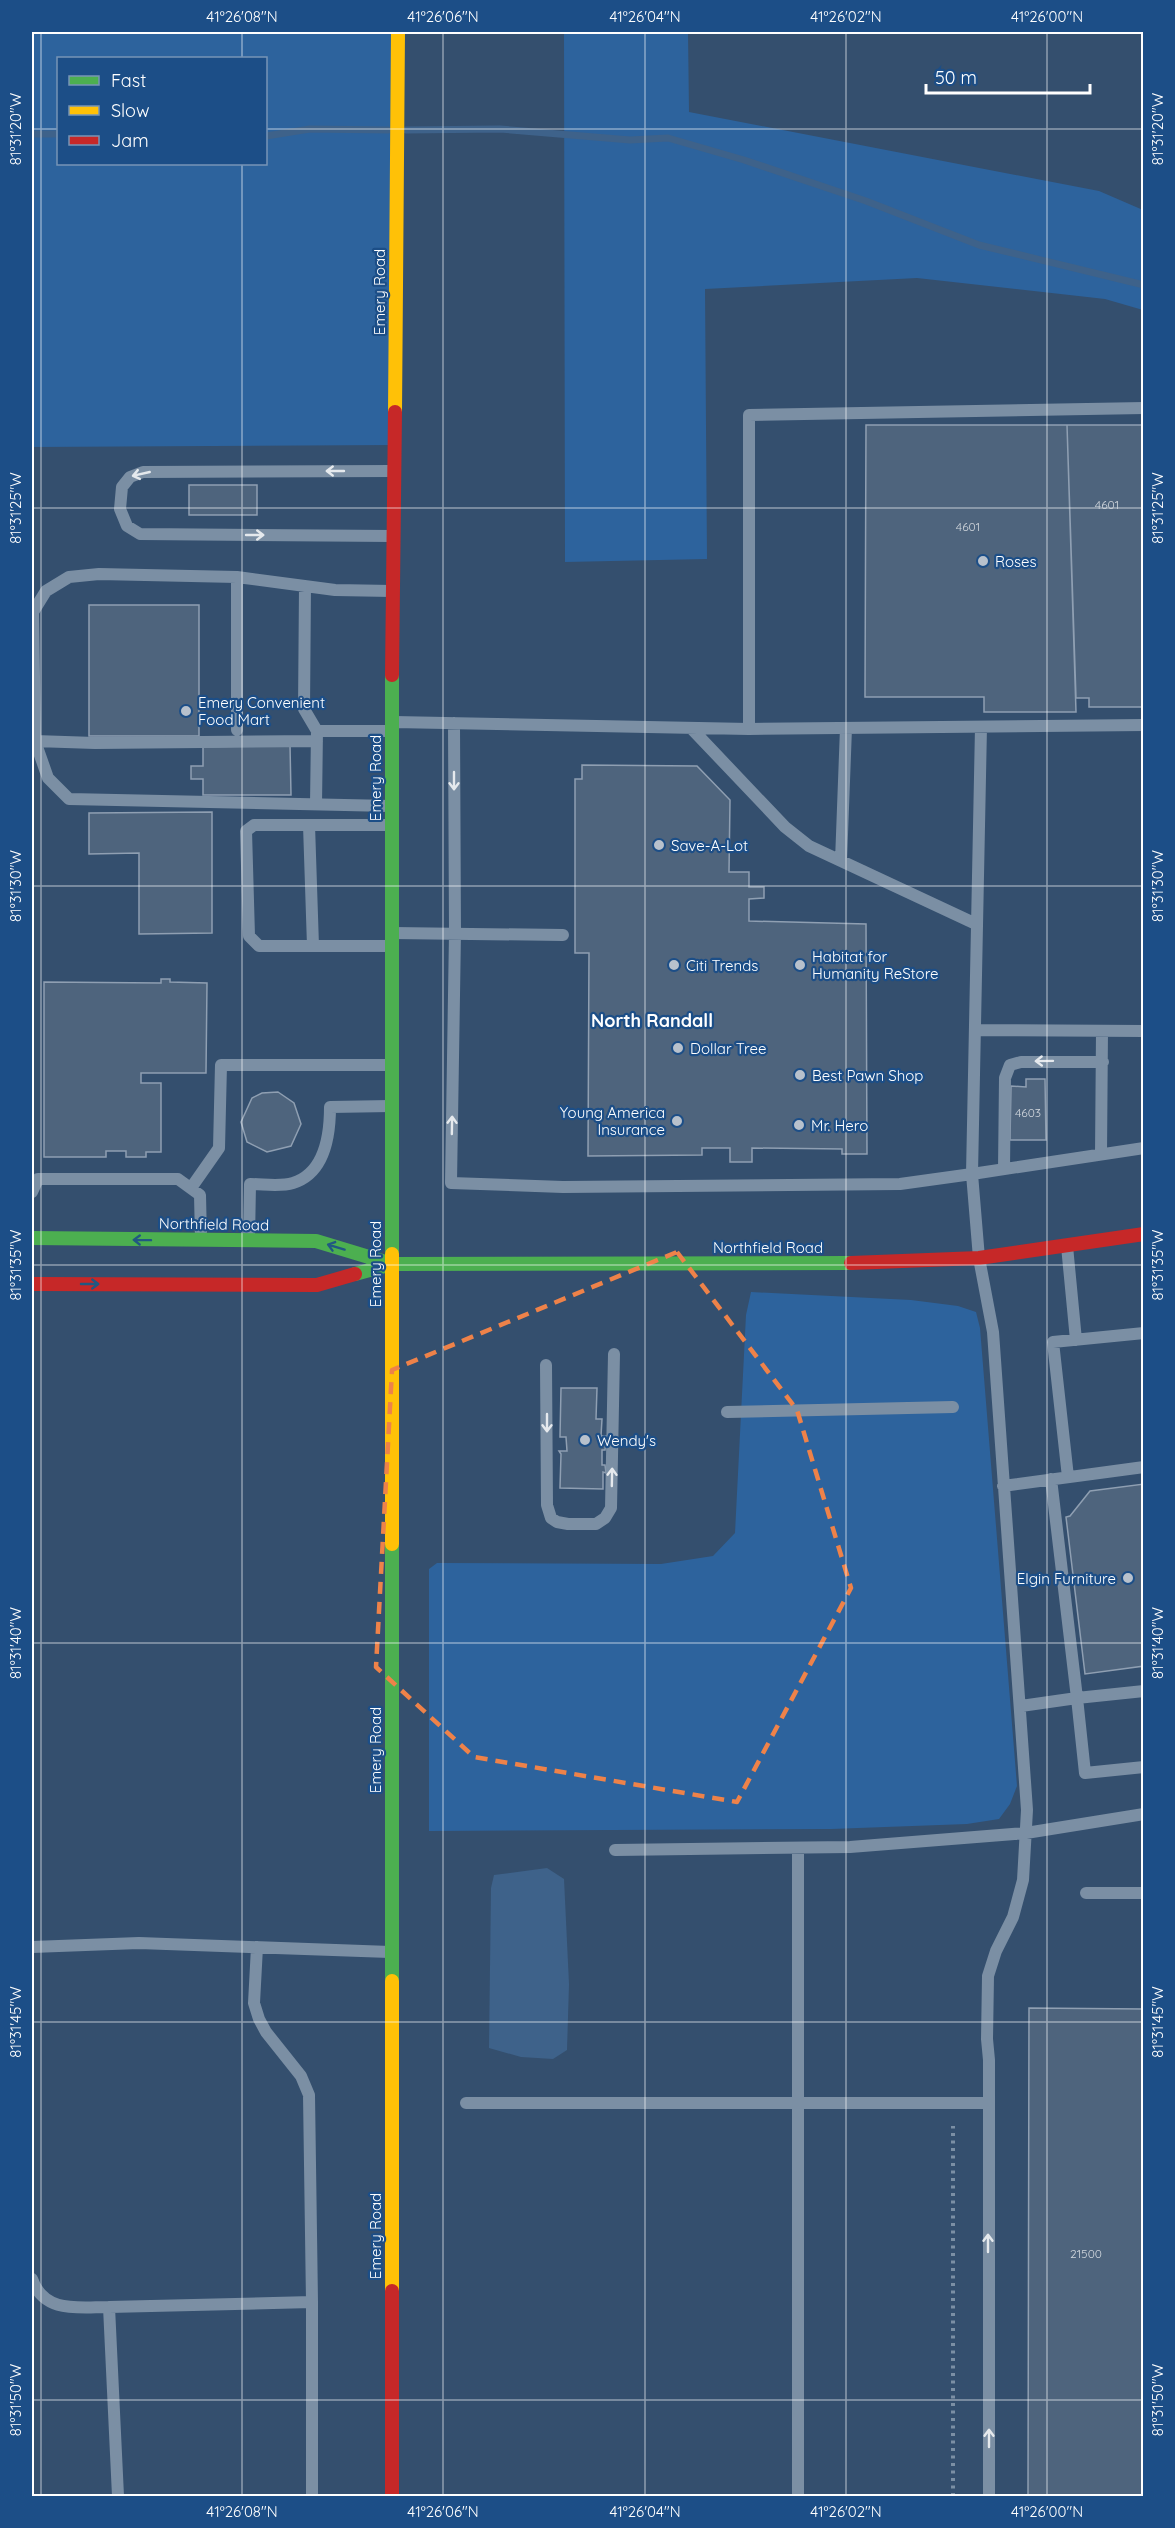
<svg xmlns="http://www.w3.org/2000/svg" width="1175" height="2528" font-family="Quicksand,sans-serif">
<rect width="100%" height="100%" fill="#344f6e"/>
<path fill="#2d639d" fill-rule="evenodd" d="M 32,32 L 398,32 L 394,445 L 32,447 ZM 58,58 L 266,58 L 266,164 L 58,164 Z
M 564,32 L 688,32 L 689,112 L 1099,191 L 1143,210 L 1143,310 L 1105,299 L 917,278 L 705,289 L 707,559 L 565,562 Z
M 751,1292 L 911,1300 L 958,1306 L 976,1312 L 980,1328 L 1017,1786 L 1010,1804 L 999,1819 L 967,1824 L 831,1829 L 429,1831 L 429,1569 L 437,1563 L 661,1564 L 713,1556 L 735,1533 L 746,1315 Z"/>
<path fill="#3e628a" d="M 547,1868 L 564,1879 L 569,1984 L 567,2050 L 553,2059 L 521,2057 L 489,2048 L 491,1888 L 494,1875 Z"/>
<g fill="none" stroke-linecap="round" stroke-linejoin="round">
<path stroke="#3e628a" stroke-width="7" d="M 406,130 L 500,129 L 630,140 L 668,138 L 744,160 L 866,201 L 979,245 L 1144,285
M 32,134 L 58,134
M 266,136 L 310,129 L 388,130"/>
</g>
<path fill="#4e647d" stroke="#8f9fb2" stroke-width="1.5" d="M 866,425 L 1067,425 L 1076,712 L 984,712 L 984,697 L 865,697 Z
M 1067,425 L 1144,425 L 1144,707 L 1089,707 L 1089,698 L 1076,698 Z
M 189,485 L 257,485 L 257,515 L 189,515 Z
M 89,605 L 199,605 L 199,736 L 89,736 Z
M 290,745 L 291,795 L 203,795 L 203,779 L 191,779 L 191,766 L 203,766 L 203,747 Z
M 582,765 L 697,766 L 730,800 L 729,872 L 749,872 L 749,887 L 764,887 L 764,898 L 749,899 L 749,921 L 866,924 L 867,1154 L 842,1154 L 842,1149 L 752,1148 L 752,1162 L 730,1162 L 730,1148 L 702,1148 L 702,1155 L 588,1156 L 589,953 L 575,953 L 575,779 L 582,779 Z
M 212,812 L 212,933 L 139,934 L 139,853 L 89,854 L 89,813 Z
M 161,979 L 170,979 L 170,982 L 207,983 L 206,1073 L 141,1073 L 141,1083 L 161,1083 L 161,1152 L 146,1152 L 146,1157 L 126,1157 L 126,1151 L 106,1151 L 106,1157 L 44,1157 L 44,982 L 161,983 Z
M 1026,1079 L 1045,1079 L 1046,1140 L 1010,1140 L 1011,1086 L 1026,1087 Z
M 278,1092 L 294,1103 L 301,1124 L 291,1146 L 267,1152 L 247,1142 L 241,1122 L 252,1098 L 262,1093 Z
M 561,1388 L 597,1388 L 596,1419 L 602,1419 L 601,1436 L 606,1436 L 605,1450 L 602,1450 L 602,1465 L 605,1465 L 606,1473 L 603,1472 L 603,1489 L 560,1488 L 561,1454 L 559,1451 L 567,1451 L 566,1437 L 560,1437 Z
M 1144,1484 L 1144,1666 L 1085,1674 L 1066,1517 L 1070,1516 L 1090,1491 Z
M 1029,2008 L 1144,2009 L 1144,2496 L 1028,2496 Z"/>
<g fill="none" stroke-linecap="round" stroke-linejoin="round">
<path stroke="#7b8fa4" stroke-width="4" stroke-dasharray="3 4.5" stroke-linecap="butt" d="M 953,2496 L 953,2126"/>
<path stroke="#7b8fa4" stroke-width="12" d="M 393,471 L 143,472 L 130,477 L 122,487 L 120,509 L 127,526 L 140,534 L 393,536
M 305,586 L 304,709 L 317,731 L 316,804
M 394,722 L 749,729 L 749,415 L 1144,408
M 454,723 L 455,933 L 451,1183 L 563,1187 L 900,1184 L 972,1174 L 981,727
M 691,728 L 785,827 L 809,846 L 976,924
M 749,729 L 1144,725
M 237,730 L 237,577
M 317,731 L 391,731
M 35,741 L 95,743 L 317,741
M 390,806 L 69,799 L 48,778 L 35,741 L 33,612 L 46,591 L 69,577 L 99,574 L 237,577 L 335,590 L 392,591
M 309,825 L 313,946
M 390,825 L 254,825 L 246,831 L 249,936 L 259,946 L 390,946
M 841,861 L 846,728
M 393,933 L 563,935
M 976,1030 L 1144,1031
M 1101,1154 L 1102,1031
M 1004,1169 L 1005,1078 L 1010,1065 L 1021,1062 L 1103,1062
M 191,1188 L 219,1148 L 221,1065 L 390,1065
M 32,1192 L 38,1179 L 178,1179 L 200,1195 L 201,1239
M 249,1240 L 250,1184 C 264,1184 280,1187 293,1183 C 325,1173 330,1135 330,1107 L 391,1106
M 1067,1246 L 1076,1340
M 546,1365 L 547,1505 L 551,1518 L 557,1522 L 568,1524 L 596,1524 L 605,1518 L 611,1508 L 614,1354
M 727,1412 L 953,1407
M 1068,1477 L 1053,1342 L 1144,1333
M 1003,1486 L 1144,1467
M 1144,1691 L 1077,1698 L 1085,1773 L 1144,1767
M 1021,1706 L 1077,1698 L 1051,1479
M 615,1850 L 850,1847 L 1026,1833 L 1144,1814
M 1086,1893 L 1144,1893
M 32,1947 L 139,1943 L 390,1952
M 257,1947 L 254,2003 L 259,2019 L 266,2032 L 301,2076 L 309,2095 L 312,2302
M 466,2103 L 988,2103
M 32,2279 C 44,2314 79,2307 109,2307
M 118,2496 L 109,2307 L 312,2302 L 312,2496
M 798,2496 L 798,1848
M 989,2496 L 989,2060 L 987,2039 L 988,1976 L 996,1951 L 1013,1917 L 1023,1880 L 1027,1810 L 993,1332 L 979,1258 L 972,1174 L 1144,1148"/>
<path stroke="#4caf50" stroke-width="14" d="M 32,1238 L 316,1241 L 392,1264
M 392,1254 L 392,675
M 355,1274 L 392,1264 L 851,1263
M 392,1544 L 392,1981"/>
<path stroke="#ffc107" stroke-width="14" d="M 395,412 L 398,32
M 392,1254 L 392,1544
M 392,1981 L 392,2291"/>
<path stroke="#c62828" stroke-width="14" d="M 392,675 L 395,412
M 851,1263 L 979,1258 L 1144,1234
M 32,1284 L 317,1285 L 355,1274
M 392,2291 L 392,2496"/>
</g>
<defs><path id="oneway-shaft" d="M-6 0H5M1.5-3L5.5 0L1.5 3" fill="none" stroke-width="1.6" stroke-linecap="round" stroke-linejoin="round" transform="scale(1.5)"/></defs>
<g stroke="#e5e9ed">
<use href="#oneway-shaft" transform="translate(335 471) rotate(180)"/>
<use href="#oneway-shaft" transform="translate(141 474) rotate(167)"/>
<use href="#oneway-shaft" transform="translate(255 535)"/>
<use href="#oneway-shaft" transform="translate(454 781) rotate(90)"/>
<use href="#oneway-shaft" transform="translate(1044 1061) rotate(179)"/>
<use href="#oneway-shaft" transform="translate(452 1125) rotate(-89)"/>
<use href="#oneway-shaft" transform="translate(547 1423) rotate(90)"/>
<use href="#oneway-shaft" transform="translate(612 1477) rotate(-89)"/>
<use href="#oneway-shaft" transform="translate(988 2243) rotate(-90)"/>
<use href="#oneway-shaft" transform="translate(989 2438) rotate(-90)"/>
</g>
<g stroke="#215882">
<use href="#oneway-shaft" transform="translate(142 1240) rotate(-179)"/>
<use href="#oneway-shaft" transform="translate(336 1247) rotate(-163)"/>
<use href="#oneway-shaft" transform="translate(90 1284)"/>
</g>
<path fill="none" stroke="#ee8249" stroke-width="4.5" stroke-dasharray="12 8" stroke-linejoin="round" d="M 677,1252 L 797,1410 L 851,1588 L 737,1802 L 474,1757 L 376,1667 L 392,1370 Z"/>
<path fill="none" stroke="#fff" stroke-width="1.5" stroke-opacity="0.45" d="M 41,32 L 41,2496M 242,32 L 242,58M 443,32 L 443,2496M 645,32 L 645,2496M 846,32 L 846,2496M 1047,32 L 1047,2496M 32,129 L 58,129M 266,129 L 1144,129M 242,164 L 242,2496M 32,508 L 1144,508M 32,886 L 1144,886M 32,1265 L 1144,1265M 32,1643 L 1144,1643M 32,2022 L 1144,2022M 32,2400 L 1144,2400"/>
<g fill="#b8c1cc" stroke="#1c4e87" stroke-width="2">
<circle cx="983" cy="561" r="6"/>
<circle cx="186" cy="711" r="6"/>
<circle cx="659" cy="845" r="6"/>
<circle cx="674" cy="965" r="6"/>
<circle cx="800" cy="965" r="6"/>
<circle cx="678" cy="1048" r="6"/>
<circle cx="800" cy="1075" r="6"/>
<circle cx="677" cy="1121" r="6"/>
<circle cx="799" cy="1125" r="6"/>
<circle cx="585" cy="1440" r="6"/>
<circle cx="1128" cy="1578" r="6"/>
</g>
<g text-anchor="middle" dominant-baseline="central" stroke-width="4.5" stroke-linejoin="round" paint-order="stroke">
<g font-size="12" fill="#d3d8de">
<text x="1107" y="504">4601</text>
<text x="968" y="526">4601</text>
<text x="1028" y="1112">4603</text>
<text x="1086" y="2253">21500</text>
</g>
<g font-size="15" fill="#fff" stroke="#1c4e87">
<text transform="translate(379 292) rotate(-90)">Emery Road</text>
<text transform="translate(375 778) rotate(-90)">Emery Road</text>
<text transform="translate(214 1224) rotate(1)">Northfield Road</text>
<text x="768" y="1247">Northfield Road</text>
<text transform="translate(375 1264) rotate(-90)">Emery Road</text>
<text transform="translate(375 1750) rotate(-90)">Emery Road</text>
<text transform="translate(375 2236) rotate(-90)">Emery Road</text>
</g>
<g font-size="15" fill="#fff" stroke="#1c4e87" text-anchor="start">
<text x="995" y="561">Roses</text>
<text x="198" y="702">Emery Convenient<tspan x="198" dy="17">Food Mart</tspan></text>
<text x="671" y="845">Save-A-Lot</text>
<text x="812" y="956">Habitat for<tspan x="812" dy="17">Humanity ReStore</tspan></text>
<text x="686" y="965">Citi Trends</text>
<text x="690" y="1048">Dollar Tree</text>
<text x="812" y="1075">Best Pawn Shop</text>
<text x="665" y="1112" text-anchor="end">Young America<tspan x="665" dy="17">Insurance</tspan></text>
<text x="811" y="1125">Mr. Hero</text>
<text x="597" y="1440">Wendy's</text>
<text x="1116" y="1578" text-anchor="end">Elgin Furniture</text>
</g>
<g font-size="18" font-weight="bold" fill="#fff" stroke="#1c4e87">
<text x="652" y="1020">North Randall</text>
</g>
</g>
<rect width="1175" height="2528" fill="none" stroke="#1c4e87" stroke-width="66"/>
<rect x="57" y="57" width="210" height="108" fill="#1c4e87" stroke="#7795b7" stroke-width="1.5"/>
<rect x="69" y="76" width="30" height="9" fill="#4caf50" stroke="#7795b7" stroke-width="1.5"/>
<text x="111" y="87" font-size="18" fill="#ffffff">Fast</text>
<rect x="69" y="106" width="30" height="9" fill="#ffc107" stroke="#7795b7" stroke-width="1.5"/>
<text x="111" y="117" font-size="18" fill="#ffffff">Slow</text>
<rect x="69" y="136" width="30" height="9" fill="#c62828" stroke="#7795b7" stroke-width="1.5"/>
<text x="111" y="147" font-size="18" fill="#ffffff">Jam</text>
<path d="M926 84v9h164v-9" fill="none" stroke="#ffffff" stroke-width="3"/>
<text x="935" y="84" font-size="18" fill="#ffffff" stroke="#1c4e87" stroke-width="4.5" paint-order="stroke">50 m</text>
<rect x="33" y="33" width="1109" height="2462" fill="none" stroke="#fff" stroke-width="2"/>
<g font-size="15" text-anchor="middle" fill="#fff">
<text x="242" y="22">41°26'08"N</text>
<text x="443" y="22">41°26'06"N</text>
<text x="645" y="22">41°26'04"N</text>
<text x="846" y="22">41°26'02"N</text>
<text x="1047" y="22">41°26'00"N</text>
<text transform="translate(1158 129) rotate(-90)" y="5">81°31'20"W</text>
<text transform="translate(16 129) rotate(-90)" y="5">81°31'20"W</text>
<text transform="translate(1158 508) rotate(-90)" y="5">81°31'25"W</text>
<text transform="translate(16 508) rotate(-90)" y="5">81°31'25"W</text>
<text transform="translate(1158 886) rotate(-90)" y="5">81°31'30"W</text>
<text transform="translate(16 886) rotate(-90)" y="5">81°31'30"W</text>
<text transform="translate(1158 1265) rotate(-90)" y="5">81°31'35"W</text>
<text transform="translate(16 1265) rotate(-90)" y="5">81°31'35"W</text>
<text transform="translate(16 1643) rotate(-90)" y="5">81°31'40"W</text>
<text transform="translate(1158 1643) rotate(-90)" y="5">81°31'40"W</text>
<text transform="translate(16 2022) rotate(-90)" y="5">81°31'45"W</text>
<text transform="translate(1158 2022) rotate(-90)" y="5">81°31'45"W</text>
<text transform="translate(16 2400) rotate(-90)" y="5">81°31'50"W</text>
<text transform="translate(1158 2400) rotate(-90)" y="5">81°31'50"W</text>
<text x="242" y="2517">41°26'08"N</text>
<text x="443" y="2517">41°26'06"N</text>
<text x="645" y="2517">41°26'04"N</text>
<text x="846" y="2517">41°26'02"N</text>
<text x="1047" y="2517">41°26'00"N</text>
</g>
</svg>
